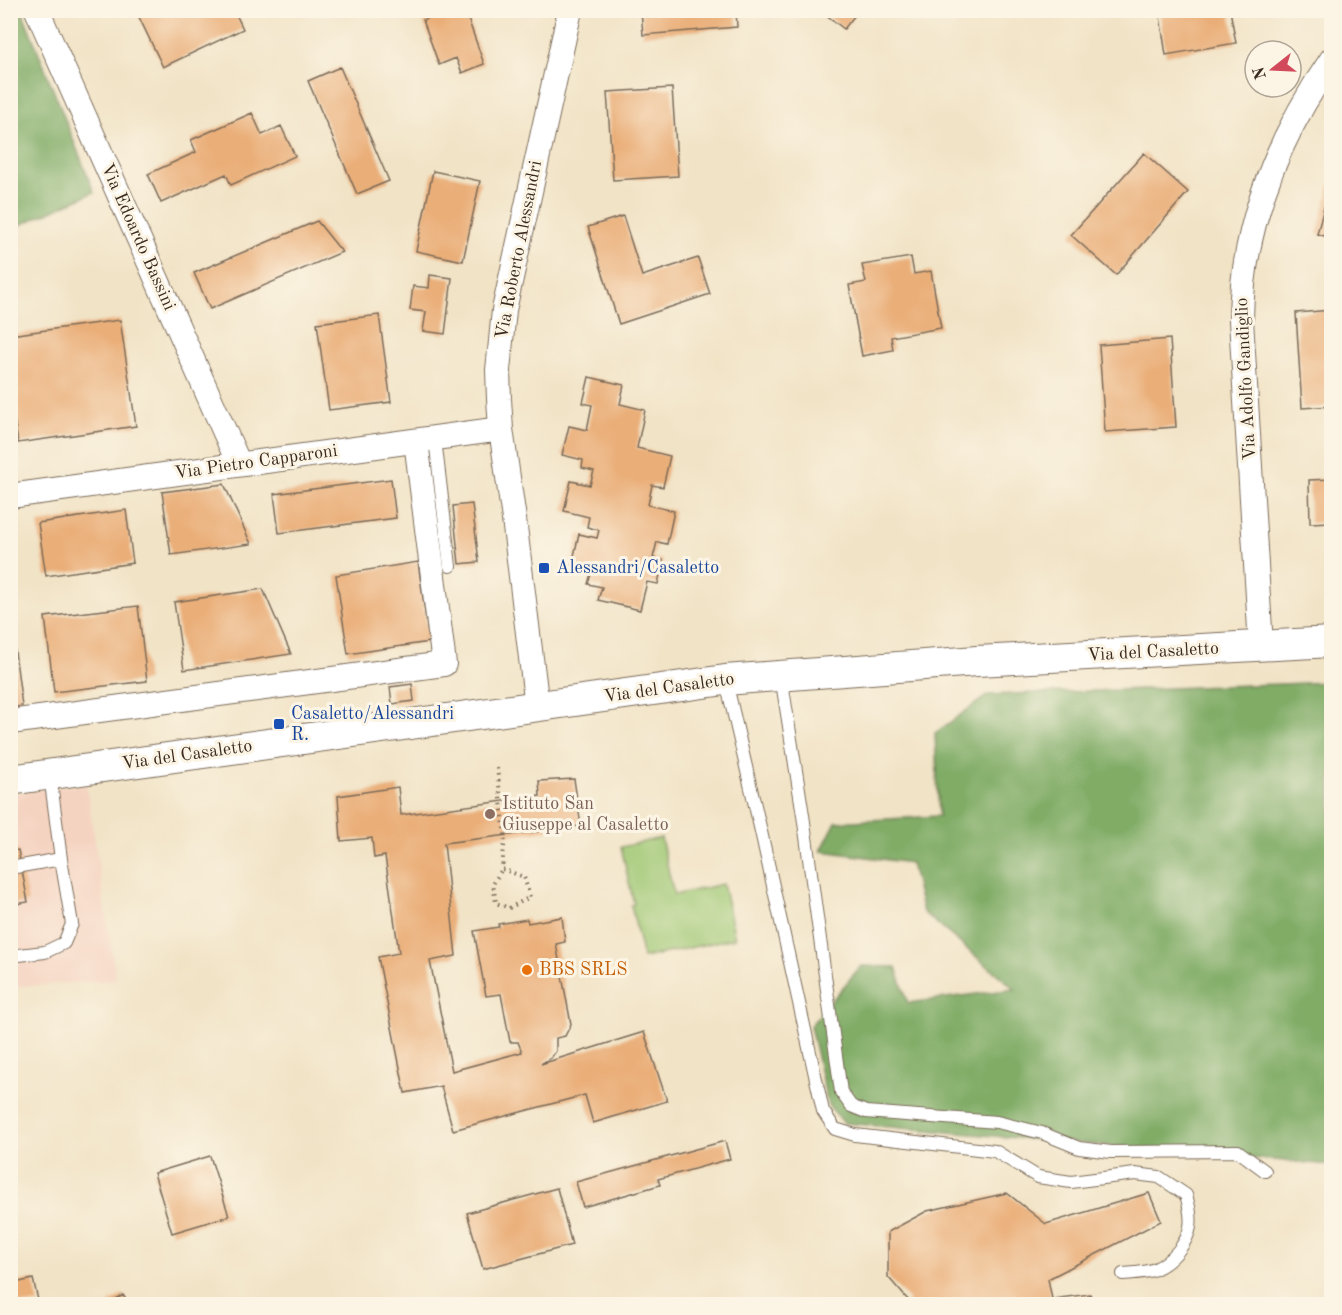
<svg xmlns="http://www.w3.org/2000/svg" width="1342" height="1315" font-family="'Old Standard TT',serif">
<rect width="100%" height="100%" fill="#fcf5e5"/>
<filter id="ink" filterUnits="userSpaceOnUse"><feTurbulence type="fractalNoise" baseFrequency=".0167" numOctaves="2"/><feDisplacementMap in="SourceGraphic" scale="12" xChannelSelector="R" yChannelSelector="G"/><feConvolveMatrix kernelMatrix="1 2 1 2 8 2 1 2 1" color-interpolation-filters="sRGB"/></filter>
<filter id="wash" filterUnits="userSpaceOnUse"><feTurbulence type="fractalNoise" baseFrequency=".008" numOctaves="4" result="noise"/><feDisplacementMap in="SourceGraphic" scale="24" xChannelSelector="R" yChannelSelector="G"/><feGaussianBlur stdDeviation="1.35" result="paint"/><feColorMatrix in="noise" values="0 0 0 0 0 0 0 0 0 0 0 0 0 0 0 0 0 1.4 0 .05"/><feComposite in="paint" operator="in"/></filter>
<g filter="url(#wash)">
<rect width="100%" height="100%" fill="#f1e3c6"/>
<path fill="#f5d3c1" d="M 86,784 L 116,980 L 11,987 L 10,794 Z"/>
<path fill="#a0c874" stroke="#6e7949" stroke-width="1.5" d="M 661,838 L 674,895 L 723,884 L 735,938 L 643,958 L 631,905 L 634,904 L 621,847 Z"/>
<path fill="#80ac66" stroke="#5e6b42" stroke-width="1.5" d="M 10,11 L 22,11 L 94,192 L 11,229 Z
M 1331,682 L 1331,1165 L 844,1123 L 828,1105 L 810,1026 L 861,966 L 896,967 L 908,1003 L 1015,989 L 923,912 L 911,863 L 821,851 L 836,822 L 939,816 L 935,733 L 988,695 Z"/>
<g id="blocks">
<path fill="#eaaf79" d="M 148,10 L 234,10 L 243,29 L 163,67 L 138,15 Z
M 437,10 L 465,10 L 484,64 L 462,73 L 456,58 L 439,65 L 423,20 L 439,13 Z
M 641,10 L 736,10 L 737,27 L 643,35 Z
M 820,10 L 859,10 L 844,29 Z
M 1159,10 L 1230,10 L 1236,43 L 1166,55 Z
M 340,67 L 389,181 L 357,194 L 308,81 Z
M 672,88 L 678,176 L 613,180 L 607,92 Z
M 252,113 L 262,135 L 281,126 L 295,156 L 231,185 L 226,174 L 161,203 L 148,174 L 196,152 L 191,140 Z
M 1144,153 L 1188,192 L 1116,275 L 1071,235 Z
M 433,171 L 480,181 L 463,261 L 416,251 Z
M 1331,181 L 1332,181 L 1332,238 L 1317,234 Z
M 623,216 L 642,276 L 698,258 L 710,294 L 619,324 L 588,227 Z
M 317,221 L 342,252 L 210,309 L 194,273 Z
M 911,257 L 914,274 L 931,271 L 941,328 L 891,337 L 893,350 L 862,356 L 849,285 L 866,282 L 862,265 Z
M 430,275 L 452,278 L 445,334 L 423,331 L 426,312 L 410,310 L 413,286 L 429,288 Z
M 1332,310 L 1332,406 L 1302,408 L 1296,313 Z
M 379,315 L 391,402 L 329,410 L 317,323 Z
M 120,320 L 136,426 L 18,443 L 10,391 L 10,335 Z
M 1170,339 L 1176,427 L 1105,432 L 1099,345 Z
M 589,377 L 624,385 L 620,404 L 645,410 L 637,448 L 670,456 L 663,487 L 652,485 L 648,505 L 674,511 L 667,544 L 657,542 L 653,558 L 663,560 L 658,584 L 647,582 L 640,610 L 598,600 L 602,587 L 588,584 L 591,574 L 571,569 L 579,534 L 597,538 L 599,530 L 587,527 L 589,517 L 564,511 L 571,481 L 590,485 L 594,471 L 582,468 L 583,460 L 562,455 L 569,426 L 587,430 L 592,405 L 583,403 Z
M 391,479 L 396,518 L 279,533 L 274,494 Z
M 1332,479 L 1332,522 L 1310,523 L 1309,480 Z
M 224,484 L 251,544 L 171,555 L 162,492 Z
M 472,504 L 479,562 L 459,564 L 453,506 Z
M 126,510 L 133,563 L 46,576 L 38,523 Z
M 418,562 L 429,642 L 348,654 L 336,575 Z
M 263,589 L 291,654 L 184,670 L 174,602 Z
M 138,606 L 147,681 L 54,692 L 45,617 Z
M 13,636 L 22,706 L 10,708 L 10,637 Z
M 412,684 L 414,701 L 392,704 L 390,687 Z
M 574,779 L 581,826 L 444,843 L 456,956 L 430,961 L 452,1071 L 522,1052 L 518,1042 L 510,1042 L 501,994 L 486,996 L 474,931 L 499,927 L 498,924 L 527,919 L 528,923 L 562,917 L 565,942 L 556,944 L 571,1024 L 565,1036 L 556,1038 L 556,1051 L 551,1058 L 541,1064 L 644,1032 L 667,1101 L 593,1123 L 585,1095 L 453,1130 L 441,1086 L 405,1093 L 378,957 L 399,953 L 385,856 L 374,858 L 372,838 L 341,841 L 338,796 L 398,787 L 401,815 L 540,796 L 539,781 Z
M 18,850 L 28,902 L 10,905 L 10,851 Z
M 725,1141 L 730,1159 L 658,1179 L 660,1185 L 583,1207 L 576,1182 Z
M 210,1156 L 229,1216 L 172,1233 L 154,1173 Z
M 557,1188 L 572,1245 L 483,1269 L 467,1213 Z
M 1007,1193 L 1046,1224 L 1149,1193 L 1161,1221 L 1048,1279 L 1052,1299 L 1090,1294 L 1095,1304 L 906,1304 L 909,1301 L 888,1277 L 888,1232 L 927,1211 Z
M 33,1279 L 39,1304 L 10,1304 L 10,1284 Z
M 123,1295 L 129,1304 L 107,1304 Z"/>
</g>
</g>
<g filter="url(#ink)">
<use href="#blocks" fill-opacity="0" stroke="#7b6b59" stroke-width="1.5"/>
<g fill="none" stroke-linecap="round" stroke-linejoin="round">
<g stroke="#7b6b59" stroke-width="14">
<path id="service" d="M 435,439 L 450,566
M 781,676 L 803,815 L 841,1092 L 851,1106 L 866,1112 L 997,1122 L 1042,1133 L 1079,1148 L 1111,1152 L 1238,1151 L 1265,1171
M 726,681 L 760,827 L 823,1111 L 835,1129 L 855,1135 L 995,1151 L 1038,1177 L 1071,1182 L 1135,1174 L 1159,1177 L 1186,1195 C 1189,1205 1192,1216 1190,1227 C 1187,1244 1171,1262 1155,1269 C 1146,1273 1133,1273 1123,1274
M 10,868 L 61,859 L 50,775
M 10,956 L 45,952 L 64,943 L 72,924 L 61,859"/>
</g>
<g stroke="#7b6b59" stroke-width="26">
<path id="minor" d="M 37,10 L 239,464
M 10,496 L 501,429
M 1261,646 L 1241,320 C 1242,225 1279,136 1332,59
M 537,707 L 514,519 L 501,429 L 499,399 L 498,370 L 501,341 L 504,310 L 511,278 L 570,10
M 10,722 L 444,664 L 416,441"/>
</g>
<g stroke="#7b6b59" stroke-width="32">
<path id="tertiary" d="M 10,780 L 725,680 L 977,661 L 1332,642"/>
</g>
<path stroke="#7b6b59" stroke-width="4" stroke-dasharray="1.5 4.5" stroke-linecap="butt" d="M 497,768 L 505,835 L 502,869 L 524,877 L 530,897 L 509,908 L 496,903 L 493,884 L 502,869"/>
<use href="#service" stroke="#fff" stroke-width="12"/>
<use href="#minor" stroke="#fff" stroke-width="24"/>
<use href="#tertiary" stroke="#fff" stroke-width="30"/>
</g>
</g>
<g fill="#1a4fb4" stroke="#fcf5e5" stroke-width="2">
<rect x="538" y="562" width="12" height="12" rx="3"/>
<rect x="273" y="718" width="12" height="12" rx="3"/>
</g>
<circle fill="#8d6e63" stroke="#fcf5e5" stroke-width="2" cx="490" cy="814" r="6"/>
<circle fill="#e8710a" stroke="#fcf5e5" stroke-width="2" cx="527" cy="970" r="6"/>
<g text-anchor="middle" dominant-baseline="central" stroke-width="6" stroke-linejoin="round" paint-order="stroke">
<g font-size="18" fill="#3b2a1e" stroke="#fcf5e5">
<text transform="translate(138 237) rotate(66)">Via Edoardo Bassini</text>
<text transform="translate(519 250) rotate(-79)">Via Roberto Alessandri</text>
<text transform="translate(1246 379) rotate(-93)">Via Adolfo Gandiglio</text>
<text transform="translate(256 462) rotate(-8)">Via Pietro Capparoni</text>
<text transform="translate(1153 652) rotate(-3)">Via del Casaletto</text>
<text transform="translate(669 688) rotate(-8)">Via del Casaletto</text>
<text transform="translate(187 755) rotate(-8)">Via del Casaletto</text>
</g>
<g font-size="18" fill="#164399" stroke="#fcf5e5" text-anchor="start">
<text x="556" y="568">Alessandri/Casaletto</text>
<text x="291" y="714">Casaletto/Alessandri<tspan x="291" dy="21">R.</tspan></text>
</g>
<g font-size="18" fill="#785e54" stroke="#fcf5e5" text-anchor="start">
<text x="502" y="804">Istituto San<tspan x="502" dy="21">Giuseppe al Casaletto</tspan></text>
</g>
<g font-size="18" fill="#c56008" stroke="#fcf5e5" text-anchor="start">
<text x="539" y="970">BBS SRLS</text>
</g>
</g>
<rect width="1342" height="1315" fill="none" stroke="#fcf5e5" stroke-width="36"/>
<g transform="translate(1273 69) rotate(252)"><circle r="28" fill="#fcf5e5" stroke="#afa495" stroke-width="1.5"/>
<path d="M0-4.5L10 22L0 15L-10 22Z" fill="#d1495b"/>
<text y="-9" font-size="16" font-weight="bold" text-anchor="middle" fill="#3b2a1e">N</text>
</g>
</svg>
